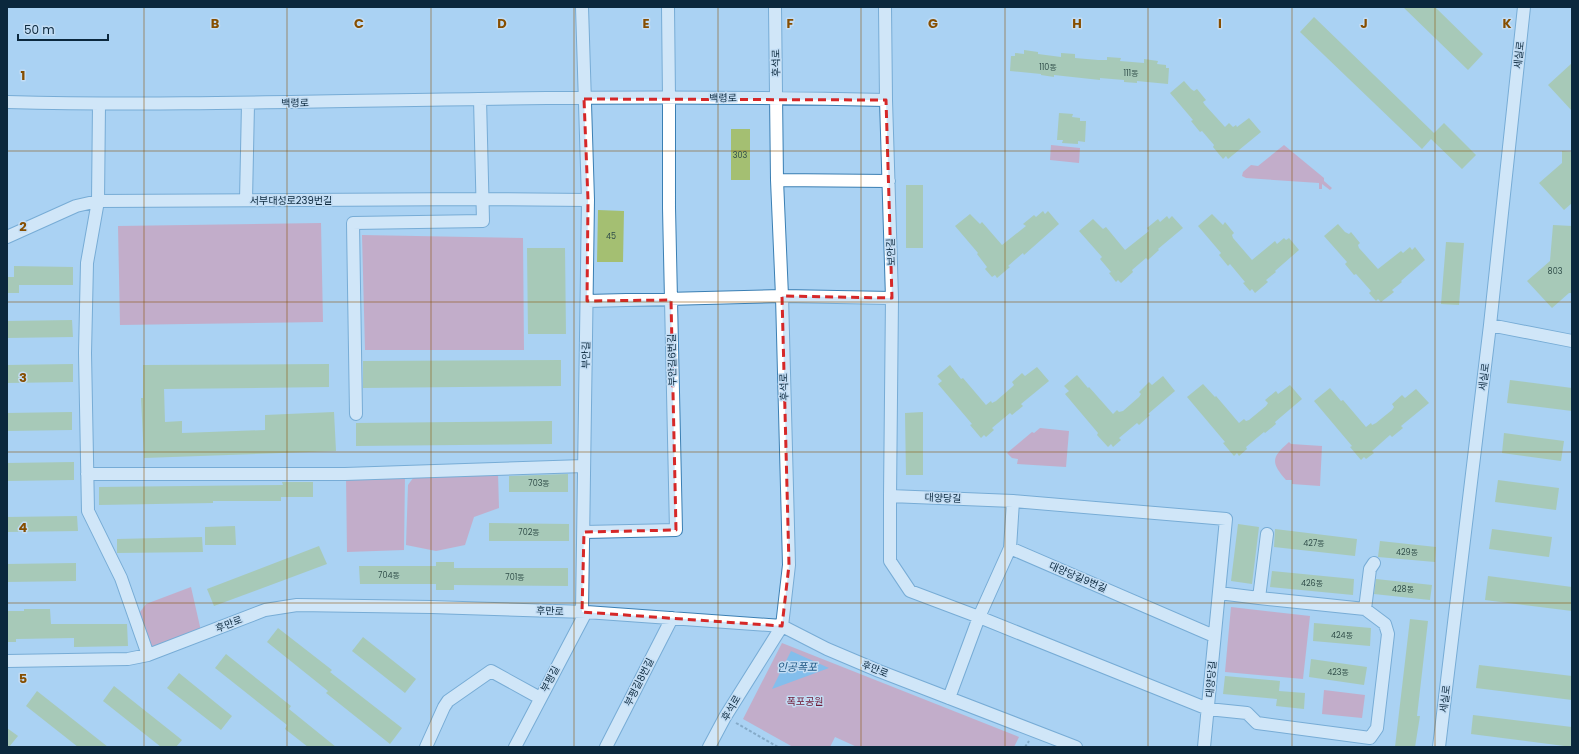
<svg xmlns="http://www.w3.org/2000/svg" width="1579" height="754" font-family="Poppins,'Noto Sans KR',sans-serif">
<rect width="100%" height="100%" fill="#aad2f3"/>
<path fill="#e18199" d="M 1051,145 L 1080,148 L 1079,163 L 1050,160 Z
M 1284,145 L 1324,178 L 1324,181 L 1332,188 L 1330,190 L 1322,184 L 1322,189 L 1319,189 L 1319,183 L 1246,178 L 1242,176 L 1243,172 L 1251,165 L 1258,166 Z
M 321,223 L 323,322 L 120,325 L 118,226 Z
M 362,235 L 523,238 L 524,350 L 365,350 Z
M 1040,428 L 1069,431 L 1066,467 L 1017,464 L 1018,459 L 1012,458 L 1007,453 L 1032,432 L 1034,433 Z
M 1289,442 L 1291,444 L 1322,446 L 1320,486 L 1292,484 L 1292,480 L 1286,480 C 1270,462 1272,457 1289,442 Z
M 498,473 L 499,508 L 474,517 L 465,545 L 436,551 L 406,545 L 408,485 L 416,474 Z
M 405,475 L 404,550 L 347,552 L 346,476 Z
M 191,587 L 201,631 L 152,648 L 137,616 L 146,604 Z
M 1231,607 L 1310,616 L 1303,679 L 1225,672 Z
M 782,643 L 1019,737 L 1014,747 L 857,747 L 835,737 L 830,747 L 793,747 L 743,719 Z
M 1324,690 L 1365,695 L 1362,718 L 1322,714 Z"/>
<path fill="#56a6e4" d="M 791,651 L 829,668 L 772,689 Z"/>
<path fill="#a4bf72" d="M 1403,7 L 1435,7 L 1483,54 L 1468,70 Z
M 1314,17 L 1434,133 L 1444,123 L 1476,155 L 1462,169 L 1431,139 L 1422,149 L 1300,32 Z
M 1024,50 L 1038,52 L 1038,54 L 1061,57 L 1061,53 L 1075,54 L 1075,58 L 1098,60 L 1107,60 L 1107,57 L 1121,58 L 1120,61 L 1144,63 L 1144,59 L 1158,61 L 1157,64 L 1166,65 L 1166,68 L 1169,68 L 1168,84 L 1137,81 L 1137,83 L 1124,82 L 1124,80 L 1100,78 L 1100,80 L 1054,75 L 1054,77 L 1041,75 L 1041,74 L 1010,71 L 1011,56 L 1015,56 L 1015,53 L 1024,54 Z
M 1572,63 L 1572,111 L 1548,85 Z
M 1184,81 L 1191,89 L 1194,91 L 1197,89 L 1206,100 L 1203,102 L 1205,105 L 1225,127 L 1229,123 L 1233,127 L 1236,125 L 1237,127 L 1249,118 L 1261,132 L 1228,159 L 1226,156 L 1223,159 L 1213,147 L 1214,145 L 1202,131 L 1200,132 L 1191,121 L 1193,120 L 1170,93 Z
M 1059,113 L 1073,114 L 1072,117 L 1080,118 L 1080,121 L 1086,121 L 1085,142 L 1078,141 L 1078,144 L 1062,143 L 1063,140 L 1057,140 Z
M 731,129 L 750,129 L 750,180 L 731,180 Z
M 1562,151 L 1572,152 L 1572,203 L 1564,210 L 1539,183 L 1562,163 Z
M 906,185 L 923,185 L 923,248 L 906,248 Z
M 598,210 L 624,211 L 623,262 L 597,262 Z
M 1043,211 L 1045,214 L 1048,211 L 1059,224 L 1024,255 L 1023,253 L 1008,266 L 1010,267 L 997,278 L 995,275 L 992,277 L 985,269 L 987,267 L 977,254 L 978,253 L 955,226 L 970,214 L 980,224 L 982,222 L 1002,245 L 1026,226 L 1023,224 L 1034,215 L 1036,217 Z
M 1212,214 L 1223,225 L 1225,222 L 1234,233 L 1232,235 L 1233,238 L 1252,260 L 1275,241 L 1277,244 L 1284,238 L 1286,240 L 1289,238 L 1299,250 L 1275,271 L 1276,272 L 1266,280 L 1268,282 L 1255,293 L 1252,289 L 1250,291 L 1243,283 L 1245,282 L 1230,264 L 1228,266 L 1219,255 L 1221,253 L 1198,226 Z
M 1167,216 L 1169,219 L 1172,216 L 1183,228 L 1158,249 L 1159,250 L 1148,260 L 1146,258 L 1132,270 L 1133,272 L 1121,283 L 1118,280 L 1116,282 L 1109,273 L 1111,272 L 1100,259 L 1102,257 L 1079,231 L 1093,219 L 1103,229 L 1106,227 L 1125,250 L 1149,231 L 1147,228 L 1158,219 L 1160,222 Z
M 1338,224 L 1345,232 L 1349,234 L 1351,232 L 1360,243 L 1358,245 L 1359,248 L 1378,269 L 1401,251 L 1403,253 L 1410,247 L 1412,250 L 1415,247 L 1425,260 L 1401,281 L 1402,282 L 1392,290 L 1394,292 L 1381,302 L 1378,299 L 1376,301 L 1369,293 L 1371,291 L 1356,274 L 1354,275 L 1345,264 L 1347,262 L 1324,236 Z
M 1553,225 L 1572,226 L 1572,293 L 1569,293 L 1552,308 L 1527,281 L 1550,261 Z
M 1446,242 L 1464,243 L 1459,305 L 1441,304 Z
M 527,248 L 565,248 L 566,334 L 528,334 Z
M 14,266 L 73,267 L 73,285 L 19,285 L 19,293 L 7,293 L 7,277 L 14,277 Z
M 72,320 L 73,337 L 7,338 L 7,321 Z
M 561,360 L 561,386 L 363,388 L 363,361 Z
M 73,364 L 73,382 L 7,383 L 7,365 Z
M 329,364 L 329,387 L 164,389 L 165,422 L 182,421 L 182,433 L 265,430 L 265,415 L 334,412 L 336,451 L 144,458 L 141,398 L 143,398 L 143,365 Z
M 950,365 L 961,379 L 963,378 L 986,405 L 991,401 L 992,403 L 996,401 L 1012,387 L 1014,385 L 1012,382 L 1022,373 L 1025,376 L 1037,367 L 1049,381 L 1021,404 L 1023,406 L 1012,415 L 1010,413 L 992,428 L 994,430 L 986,437 L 984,435 L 981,438 L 970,425 L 972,424 L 938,384 L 942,381 L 937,376 Z
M 1077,375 L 1088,388 L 1089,387 L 1113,414 L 1117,410 L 1119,412 L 1123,411 L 1139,397 L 1141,394 L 1139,392 L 1149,382 L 1152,385 L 1163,376 L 1175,391 L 1148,414 L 1150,415 L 1139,425 L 1137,423 L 1119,438 L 1121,440 L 1113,447 L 1111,444 L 1108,447 L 1097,435 L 1098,433 L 1065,394 L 1069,391 L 1064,386 Z
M 1510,380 L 1572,388 L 1572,411 L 1507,403 Z
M 1203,384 L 1215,397 L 1216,396 L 1239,423 L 1244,419 L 1246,421 L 1249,420 L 1266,406 L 1268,403 L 1265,400 L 1276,391 L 1278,394 L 1290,385 L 1302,399 L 1275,422 L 1276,424 L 1265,433 L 1264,432 L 1246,447 L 1247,449 L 1239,456 L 1237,453 L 1234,456 L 1223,443 L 1225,442 L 1187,397 Z
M 1330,388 L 1341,401 L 1343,400 L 1366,427 L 1371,423 L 1372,425 L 1376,423 L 1392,410 L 1394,407 L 1392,404 L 1402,395 L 1405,398 L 1416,389 L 1429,403 L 1401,426 L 1403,428 L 1392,437 L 1390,435 L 1372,451 L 1374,453 L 1366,459 L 1364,457 L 1361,460 L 1350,447 L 1352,446 L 1314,401 Z
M 72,412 L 72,430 L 7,431 L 7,413 Z
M 923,412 L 923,475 L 906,475 L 905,413 Z
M 552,421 L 552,444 L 356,446 L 356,423 Z
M 1504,433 L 1564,441 L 1561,461 L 1502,453 Z
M 74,462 L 74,480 L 7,481 L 7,463 Z
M 568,474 L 568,492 L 509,492 L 509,476 Z
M 1498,480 L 1559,488 L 1556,510 L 1495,502 Z
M 282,482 L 313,482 L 313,497 L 281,497 L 281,501 L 213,501 L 213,503 L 99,505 L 99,487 L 283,485 Z
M 77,516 L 78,531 L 7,532 L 7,517 Z
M 489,523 L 569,524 L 569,541 L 489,541 Z
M 1238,524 L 1259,527 L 1252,584 L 1231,581 Z
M 235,526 L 236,545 L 205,545 L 205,527 Z
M 1275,529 L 1357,539 L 1355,556 L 1274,547 Z
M 1492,529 L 1552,537 L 1549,557 L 1489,549 Z
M 202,537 L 203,552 L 117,553 L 117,539 Z
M 1380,541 L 1436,547 L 1435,562 L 1378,557 Z
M 319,546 L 327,564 L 214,606 L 207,589 Z
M 436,562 L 454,562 L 454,568 L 568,568 L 568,586 L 454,585 L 454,590 L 436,590 L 436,584 L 360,584 L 359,566 L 436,566 Z
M 76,563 L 76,581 L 7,582 L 7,564 Z
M 1272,571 L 1354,579 L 1353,595 L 1270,587 Z
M 1488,576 L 1572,587 L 1572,611 L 1485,600 Z
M 1376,579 L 1432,585 L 1430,600 L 1374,594 Z
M 24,609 L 50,609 L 51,624 L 127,624 L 128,646 L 74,647 L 74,638 L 16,639 L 16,642 L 7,642 L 7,611 L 24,611 Z
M 1410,619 L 1428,621 L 1417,716 L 1420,716 L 1415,747 L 1395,747 Z
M 1314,623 L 1371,628 L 1370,646 L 1313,641 Z
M 278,628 L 332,670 L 330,672 L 402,728 L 390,744 L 326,693 L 328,691 L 267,642 Z
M 363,637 L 416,679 L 405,693 L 352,651 Z
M 226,654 L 291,706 L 289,709 L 336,747 L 308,747 L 285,729 L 287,725 L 215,668 Z
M 1311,659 L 1367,667 L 1364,685 L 1309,677 Z
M 1479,665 L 1572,676 L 1572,700 L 1476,688 Z
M 179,673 L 232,716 L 221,730 L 167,688 Z
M 1225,676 L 1280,681 L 1279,691 L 1305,693 L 1304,709 L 1276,706 L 1277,699 L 1223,694 Z
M 114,686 L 182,740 L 176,747 L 161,747 L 103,701 Z
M 37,691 L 108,747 L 78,747 L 26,706 Z
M 1473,715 L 1572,727 L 1572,747 L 1471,734 Z
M 7,728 L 18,736 L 9,747 L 7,747 Z"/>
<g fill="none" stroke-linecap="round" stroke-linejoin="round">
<g stroke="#3b7fb3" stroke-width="14">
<path id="minor" d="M 582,7 L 588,200 L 582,612
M 885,7 L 886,100 L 892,298 L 890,496
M 7,102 C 165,106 322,101 479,99 C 615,97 750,97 886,100
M 99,104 L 98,201 L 87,263 L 85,353 L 88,511 L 121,578 L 148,655
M 777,180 L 889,181
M 246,200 L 248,104
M 7,237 L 76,206 L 98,201 L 483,199 L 588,200
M 587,301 L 782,296 L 892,298
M 1490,325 L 1572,341
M 356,414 L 353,223 L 483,221 L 480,99
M 87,474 L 345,474 L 584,466
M 584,532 L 676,530 L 669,208 L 669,98 L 668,7
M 1267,534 L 1259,598 L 1365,609
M 1010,548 L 1214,636
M 1219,593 L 1259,598
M 7,661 L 128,659 L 148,655 L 265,610 L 297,605 L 431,607 L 586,612 L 782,626 L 827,649 L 879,671 L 1076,747
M 949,698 L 979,617 L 1010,548 L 1013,501
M 426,747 L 444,707 L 448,701 L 491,671 L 540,698
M 515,747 L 586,612
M 606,747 L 672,618
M 709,747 L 725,717 L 782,626 L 789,565 L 782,296 L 777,180 L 775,7
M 1204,747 L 1226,519 L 1013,501 L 890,496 L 890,561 L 910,591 L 979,617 L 1208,709 L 1247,713 L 1257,723 L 1370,738 L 1377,728 L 1388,634 L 1385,624 L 1365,609 L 1370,569 L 1374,563
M 1439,747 L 1490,325 L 1524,7"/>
</g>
<path stroke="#5a7c97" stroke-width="2" stroke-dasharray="3 2" stroke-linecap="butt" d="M 736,723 L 778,747
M 1025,747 L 1029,741"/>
<use href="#minor" stroke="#fff" stroke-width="12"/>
</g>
<path d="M0 0H1579V754H0ZM 584,99 L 886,100 L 892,298 L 782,296 L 789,565 L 782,626 L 582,612 L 584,532 L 676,530 L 671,300 L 587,301 L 588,200 Z" fill="#aad2f3" fill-opacity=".55" fill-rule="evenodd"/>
<path fill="none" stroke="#d62828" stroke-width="3" stroke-dasharray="8 5" stroke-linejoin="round" d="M 584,99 L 886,100 L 892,298 L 782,296 L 789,565 L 782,626 L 582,612 L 584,532 L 676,530 L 671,300 L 587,301 L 588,200 Z"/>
<path fill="none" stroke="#864e00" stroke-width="1" stroke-opacity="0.55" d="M 144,7 L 144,747M 287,7 L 287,747M 431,7 L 431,747M 574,7 L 574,747M 718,7 L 718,747M 861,7 L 861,747M 1005,7 L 1005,747M 1148,7 L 1148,747M 1292,7 L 1292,747M 1435,7 L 1435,747M 7,151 L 1572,151M 7,302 L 1572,302M 7,452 L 1572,452M 7,603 L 1572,603"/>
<g text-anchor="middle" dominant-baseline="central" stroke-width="3" stroke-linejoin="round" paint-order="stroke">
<g font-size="8" fill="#314e4a">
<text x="1048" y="67">110동</text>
<text x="1131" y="73">111동</text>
<text x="740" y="155">303</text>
<text x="611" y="236">45</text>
<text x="1555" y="271">803</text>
<text x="539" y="483">703동</text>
<text x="529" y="532">702동</text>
<text x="1314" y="543">427동</text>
<text x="1407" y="552">429동</text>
<text x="389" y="575">704동</text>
<text x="515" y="577">701동</text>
<text x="1312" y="583">426동</text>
<text x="1403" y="589">428동</text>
<text x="1342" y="635">424동</text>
<text x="1338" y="672">423동</text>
</g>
<g font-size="10" fill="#0b283d" stroke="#c3ddf4">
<text transform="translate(1519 55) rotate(-84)">세실로</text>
<text transform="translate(776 63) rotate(-91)">후석로</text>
<text transform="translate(723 98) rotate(-1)">백령로</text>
<text transform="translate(295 103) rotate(-1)">백령로</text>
<text x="291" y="200">서부대성로239번길</text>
<text transform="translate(891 252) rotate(-92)">보안길</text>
<text transform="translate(586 355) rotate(-89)">부안길</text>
<text transform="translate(672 360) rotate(-91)">부안길6번길</text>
<text transform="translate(1484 377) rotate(-83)">세실로</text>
<text transform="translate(784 387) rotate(-92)">후석로</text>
<text transform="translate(943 498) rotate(2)">대양당길</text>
<text transform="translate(1078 577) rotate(23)">대양당길9번길</text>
<text transform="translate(550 611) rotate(2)">후만로</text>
<text transform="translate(229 624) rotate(-21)">후만로</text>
<text transform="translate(875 669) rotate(22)">후만로</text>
<text transform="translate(550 679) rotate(-62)">부평길</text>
<text transform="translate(1211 679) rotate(-85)">대양당길</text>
<text transform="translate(639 682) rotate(-63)">부평길8번길</text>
<text transform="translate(1445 699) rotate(-83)">세실로</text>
<text transform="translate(731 708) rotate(-59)">후석로</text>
</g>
<g font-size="10" fill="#701a37" stroke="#c3ddf4">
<text x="805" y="701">폭포공원</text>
</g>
<g font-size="11" font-style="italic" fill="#225a85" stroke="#c3ddf4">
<text x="797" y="667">인공폭포</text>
</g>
</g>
<g font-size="13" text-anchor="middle" font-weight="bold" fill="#864e00" stroke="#c3ddf4" stroke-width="3" stroke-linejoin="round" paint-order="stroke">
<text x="215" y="28">B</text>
<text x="359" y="28">C</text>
<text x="502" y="28">D</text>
<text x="646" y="28">E</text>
<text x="790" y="28">F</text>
<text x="933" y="28">G</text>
<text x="1077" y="28">H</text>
<text x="1220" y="28">I</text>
<text x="1364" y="28">J</text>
<text x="1507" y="28">K</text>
<text x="23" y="80">1</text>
<text x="23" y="231">2</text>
<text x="23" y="382">3</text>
<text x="23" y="532">4</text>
<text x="23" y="683">5</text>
</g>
<rect width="1579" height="754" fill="none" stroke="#0b283d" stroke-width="16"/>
<path d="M18 34v6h90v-6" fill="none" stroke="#0b283d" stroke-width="2"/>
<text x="24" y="34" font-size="12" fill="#0b283d" stroke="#c3ddf4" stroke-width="3" paint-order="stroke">50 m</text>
</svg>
